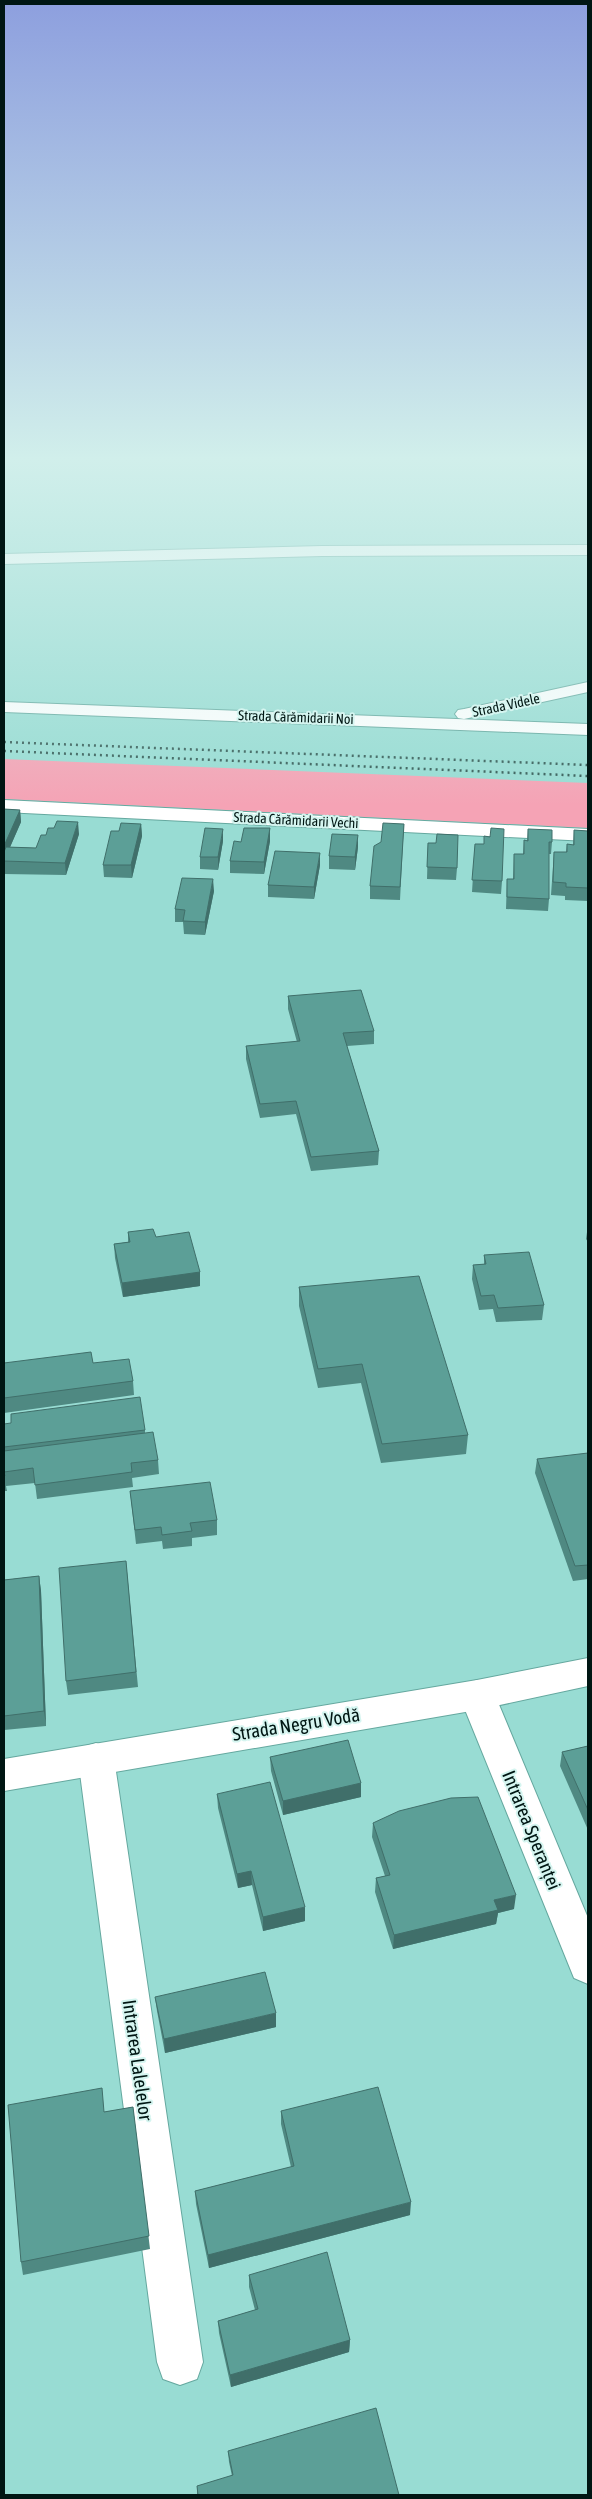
<svg xmlns="http://www.w3.org/2000/svg" width="592" height="2499" font-family="'Asap Condensed',sans-serif">
<rect width="100%" height="100%" fill="#98dcd3"/>
<path fill="#f5a3b5" d="M 4,759 L 588,783 L 588,828 L 4,799 Z"/>
<g fill="none" stroke-linecap="round" stroke-linejoin="round">
<g stroke="#65a89f" stroke-width="2">
<path id="minor" d="M 588,545 L 588,555 L 322,556 L 4,564 L 4,554 L 322,546 Z
M 588,682 L 588,692 L 464,719 L 458,718 L 455,714 L 458,710 L 464,709 Z
M 4,702 L 588,724 L 588,735 L 4,712 Z
M 477,1680 L 489,1685 L 495,1695 L 588,1918 L 588,1984 L 574,1978 L 459,1695 L 465,1685 Z
M 96,1743 L 109,1747 L 114,1758 L 203,2362 L 197,2379 L 180,2385 L 163,2379 L 157,2362 L 78,1758 L 83,1747 Z"/>
</g>
<g stroke="#65a89f" stroke-width="2">
<path id="tertiary" d="M 4,800 L 588,829 L 588,841 L 4,812 Z
M 588,1658 L 588,1686 L 477,1710 L 4,1791 L 4,1759 L 477,1680 Z"/>
</g>
<use href="#minor" fill="#fff" fill-rule="evenodd"/>
<use href="#tertiary" fill="#fff" fill-rule="evenodd"/>
<path stroke="#355b56" stroke-width="2.5" stroke-dasharray="2 4" stroke-linecap="butt" d="M 4,742 L 588,765
M 4,751 L 588,776"/>
</g>
<path fill="#4f8982" d="M 4,809 L 20,810 L 21,822 L 10,847 L 36,848 L 46,835 L 79,834 L 66,875 L 4,874 Z
M 141,824 L 142,836 L 132,878 L 104,877 L 103,865 L 119,831 Z
M 404,824 L 400,900 L 370,899 L 370,886 L 381,842 Z
M 270,828 L 270,841 L 264,874 L 230,873 L 230,861 L 241,842 Z
M 528,829 L 552,842 L 551,854 L 549,854 L 549,899 L 548,911 L 506,909 L 507,879 L 513,879 L 514,854 L 523,854 L 524,840 L 527,841 Z
M 574,830 L 588,831 L 588,901 L 565,900 L 565,896 L 551,895 L 554,852 L 566,852 L 567,844 L 573,845 Z
M 223,841 L 218,870 L 200,869 L 200,857 Z
M 428,843 L 457,868 L 456,880 L 427,879 Z
M 475,844 L 502,881 L 501,894 L 472,892 Z
M 358,847 L 355,870 L 329,869 L 329,856 Z
M 320,865 L 314,899 L 268,897 L 268,885 Z
M 214,891 L 205,935 L 184,934 L 183,922 L 175,922 L 175,909 Z
M 288,996 L 374,1031 L 374,1044 L 347,1046 L 379,1151 L 378,1165 L 311,1171 L 296,1114 L 260,1118 L 246,1059 L 246,1046 L 297,1042 L 288,1009 Z
M 588,1225 L 588,1242 L 586,1239 Z
M 128,1232 L 156,1237 L 200,1272 L 200,1286 L 123,1297 L 115,1258 L 114,1244 L 128,1242 Z
M 484,1255 L 544,1305 L 542,1320 L 496,1322 L 493,1309 L 479,1310 L 472,1279 L 473,1265 L 484,1264 Z
M 299,1287 L 468,1435 L 466,1454 L 381,1463 L 361,1383 L 318,1388 L 299,1306 Z
M 4,1363 L 93,1363 L 133,1381 L 134,1395 L 4,1413 Z
M 4,1424 L 145,1430 L 145,1433 L 158,1460 L 159,1474 L 132,1478 L 133,1487 L 37,1499 L 35,1483 L 6,1486 L 7,1491 L 4,1491 Z
M 588,1455 L 588,1579 L 573,1581 L 535,1473 L 537,1459 Z
M 130,1491 L 217,1520 L 217,1535 L 192,1538 L 192,1546 L 163,1549 L 162,1541 L 136,1544 Z
M 126,1561 L 138,1687 L 68,1695 L 66,1681 Z
M 39,1576 L 41,1591 L 46,1726 L 4,1730 L 4,1580 Z
M 588,1746 L 588,1830 L 560,1766 L 562,1752 Z
M 270,1757 L 361,1783 L 361,1797 L 283,1815 L 271,1771 Z
M 217,1794 L 305,1921 L 263,1931 L 252,1885 L 238,1888 L 218,1808 Z
M 373,1823 L 514,1909 L 498,1913 L 496,1924 L 393,1949 L 375,1892 L 376,1878 L 385,1876 L 372,1837 Z
M 155,1997 L 276,2027 L 165,2053 L 157,2011 Z
M 133,2107 L 150,2249 L 23,2275 L 21,2262 L 105,2112 Z
M 281,2111 L 410,2215 L 209,2268 L 196,2204 L 195,2191 L 291,2167 L 281,2124 Z
M 249,2275 L 350,2340 L 349,2352 L 231,2387 L 219,2333 L 218,2321 L 255,2310 L 249,2287 Z
M 228,2451 L 399,2495 L 197,2495 L 197,2486 L 232,2476 L 229,2462 Z"/>
<path fill="#406f6a" d="M 20,810 L 21,822 L 4,861 L 4,846 Z
M 78,822 L 79,834 L 66,875 L 65,863 Z
M 141,824 L 142,836 L 132,878 L 131,865 Z
M 270,828 L 270,841 L 264,874 L 264,862 Z
M 223,829 L 223,841 L 218,870 L 218,857 Z
M 358,835 L 358,847 L 355,870 L 355,857 Z
M 320,853 L 320,865 L 314,899 L 314,887 Z
M 213,879 L 214,891 L 205,935 L 205,922 Z
M 200,1272 L 200,1286 L 123,1297 L 122,1283 Z
M 39,1576 L 41,1591 L 46,1726 L 44,1711 Z
M 361,1783 L 361,1797 L 283,1815 L 283,1801 Z
M 251,1871 L 252,1885 L 238,1888 L 237,1874 Z
M 516,1895 L 514,1909 L 498,1913 L 496,1924 L 393,1949 L 394,1935 L 494,1900 Z
M 305,1907 L 305,1921 L 263,1931 L 263,1917 Z
M 276,2013 L 276,2027 L 165,2053 L 164,2039 Z
M 411,2202 L 410,2215 L 209,2268 L 208,2255 Z
M 350,2340 L 349,2352 L 231,2387 L 230,2375 Z"/>
<path fill="#5c9f97" stroke="#406f6a" d="M 4,809 L 20,810 L 4,846 Z
M 57,821 L 78,822 L 65,863 L 4,861 L 4,852 L 6,847 L 36,848 L 41,835 L 46,835 L 48,828 L 54,828 Z
M 121,823 L 141,824 L 131,865 L 103,865 L 111,831 L 119,831 Z
M 383,823 L 404,824 L 400,887 L 370,886 L 374,846 L 381,842 Z
M 205,828 L 223,829 L 218,857 L 200,857 Z
M 244,828 L 270,828 L 264,862 L 230,861 L 234,841 L 241,842 Z
M 491,828 L 504,829 L 502,881 L 472,880 L 475,844 L 484,844 L 484,836 L 490,837 Z
M 528,829 L 552,830 L 552,842 L 549,842 L 549,899 L 507,897 L 507,879 L 514,879 L 514,854 L 524,854 L 524,840 L 528,841 Z
M 574,830 L 588,831 L 588,888 L 566,887 L 566,883 L 553,882 L 554,852 L 567,852 L 567,844 L 574,845 Z
M 332,834 L 358,835 L 355,857 L 329,856 Z
M 437,834 L 458,835 L 457,868 L 427,867 L 428,843 L 436,843 Z
M 275,851 L 320,853 L 314,887 L 268,885 Z
M 182,878 L 213,879 L 205,922 L 183,921 L 185,910 L 175,909 Z
M 361,990 L 374,1031 L 343,1033 L 379,1151 L 311,1157 L 296,1101 L 260,1104 L 246,1046 L 300,1041 L 288,996 Z
M 153,1229 L 156,1237 L 189,1232 L 200,1272 L 122,1283 L 114,1244 L 130,1242 L 128,1232 Z
M 529,1252 L 544,1305 L 498,1308 L 494,1295 L 481,1296 L 473,1265 L 486,1264 L 484,1255 Z
M 419,1276 L 468,1435 L 382,1444 L 362,1364 L 318,1369 L 299,1287 Z
M 91,1352 L 93,1363 L 129,1359 L 133,1381 L 4,1398 L 4,1363 Z
M 140,1397 L 145,1430 L 4,1447 L 4,1424 L 11,1423 L 11,1414 Z
M 153,1432 L 158,1460 L 131,1463 L 132,1472 L 35,1485 L 33,1468 L 4,1472 L 5,1476 L 4,1477 L 4,1451 Z
M 588,1453 L 588,1565 L 575,1566 L 537,1459 Z
M 210,1482 L 217,1520 L 190,1523 L 192,1531 L 162,1535 L 161,1527 L 135,1530 L 130,1491 Z
M 126,1561 L 136,1672 L 66,1681 L 59,1568 Z
M 39,1576 L 44,1711 L 4,1716 L 4,1580 Z
M 348,1740 L 361,1783 L 283,1801 L 270,1757 Z
M 588,1746 L 588,1810 L 562,1752 Z
M 270,1782 L 305,1907 L 263,1917 L 251,1871 L 237,1874 L 217,1794 Z
M 478,1797 L 516,1895 L 494,1900 L 498,1910 L 394,1935 L 376,1878 L 390,1875 L 373,1823 L 399,1811 L 451,1798 Z
M 265,1972 L 276,2013 L 164,2039 L 155,1997 Z
M 378,2087 L 411,2202 L 208,2255 L 195,2191 L 294,2166 L 281,2111 Z
M 102,2088 L 104,2112 L 133,2107 L 149,2236 L 21,2262 L 8,2105 Z
M 327,2252 L 350,2340 L 230,2375 L 218,2321 L 258,2309 L 249,2275 Z
M 376,2408 L 399,2495 L 198,2495 L 197,2486 L 233,2475 L 228,2451 Z"/>
<linearGradient id="sky" x2="0" y2="1"><stop stop-color="#8d9fde"/><stop offset="0.57" stop-color="#d1efeb"/><stop offset="1" stop-color="#d1efeb" stop-opacity="0"/></linearGradient>
<rect width="592" height="805" fill="url(#sky)"/>
<g text-anchor="middle" dominant-baseline="central" stroke-width="4" stroke-linejoin="round" paint-order="stroke">
<g font-size="14" fill="#001613" stroke="#d5f5f0">
<text transform="translate(506 705) rotate(-12)">Strada Videle</text>
<text transform="translate(296 717) rotate(2)">Strada Cărămidarii Noi</text>
<text transform="translate(296 820) rotate(3)">Strada Cărămidarii Vechi</text>
</g>
<g font-size="19" fill="#001613" stroke="#d5f5f0">
<text transform="translate(296 1724) rotate(-9)">Strada Negru Vodă</text>
<text transform="translate(532 1830) rotate(68)">Intrarea Speranței</text>
<text transform="translate(138 2060) rotate(82)">Intrarea Lalelelor</text>
</g>
</g>
<rect width="592" height="2499" fill="none" stroke="#001613" stroke-width="10"/>
</svg>
